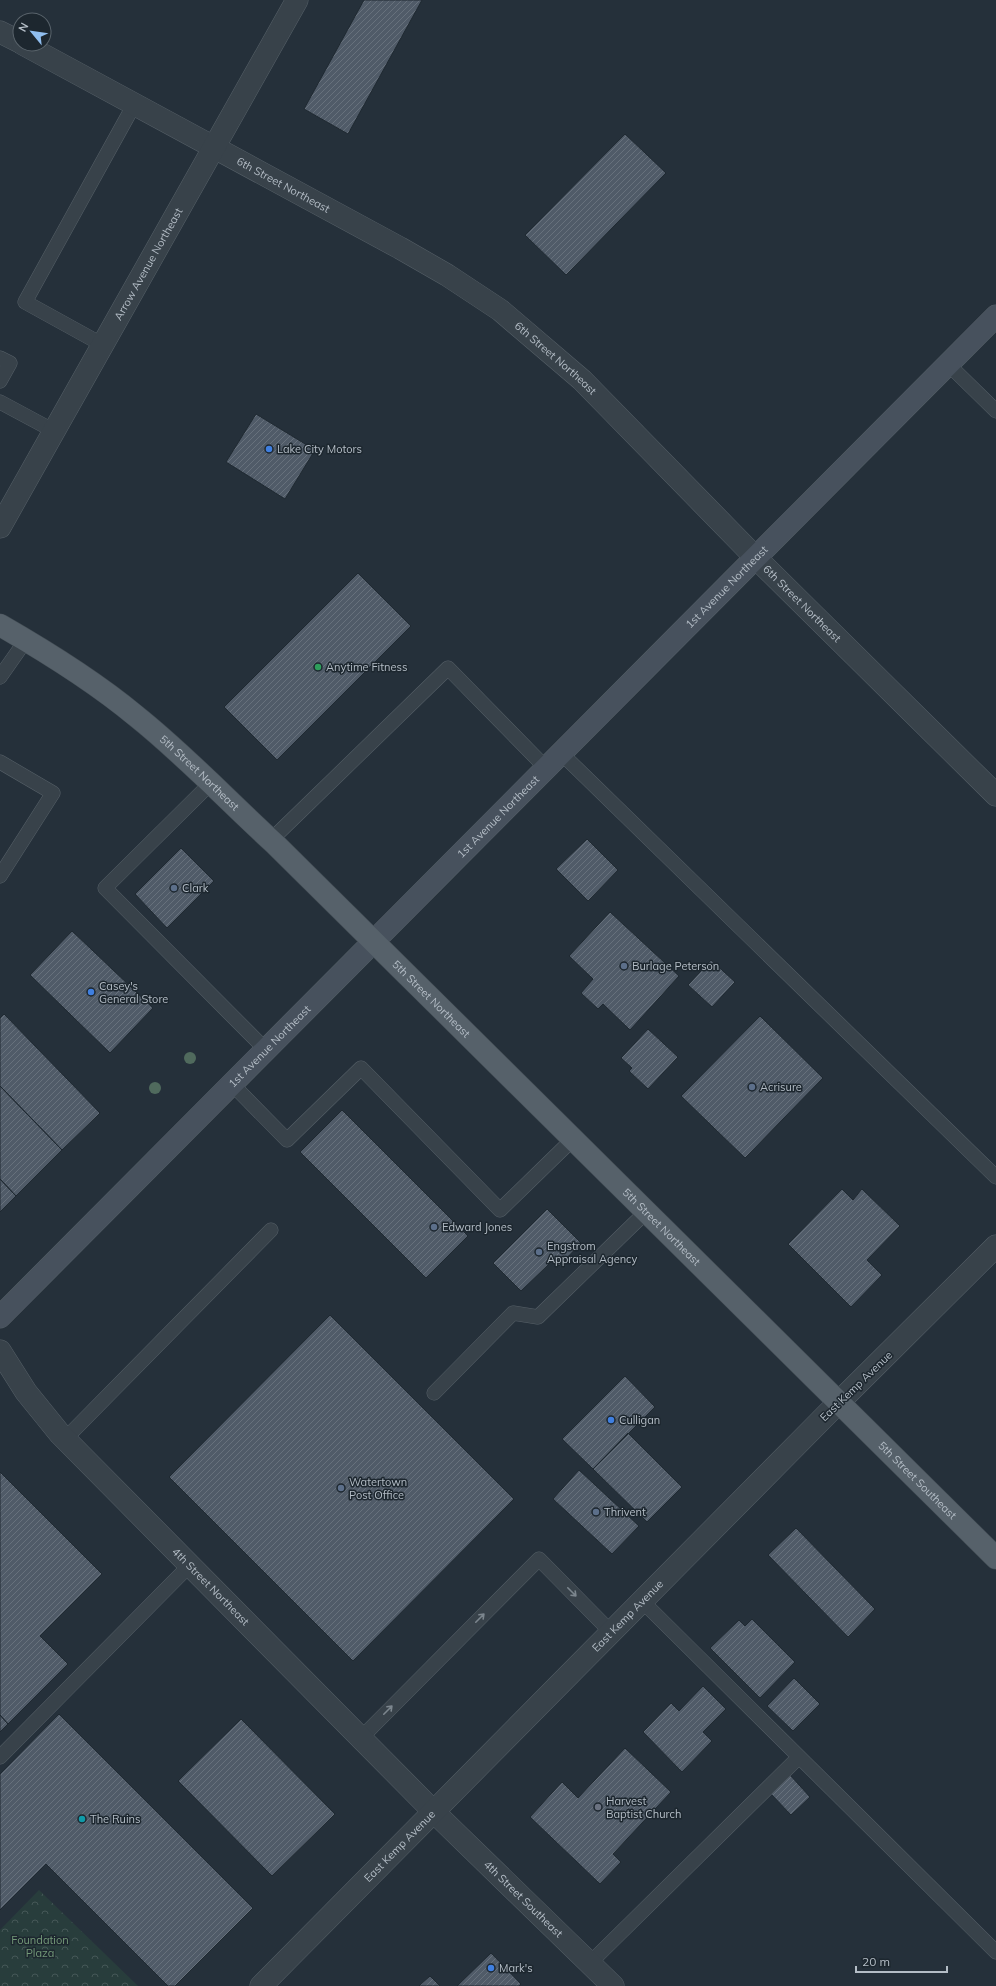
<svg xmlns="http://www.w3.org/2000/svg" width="996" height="1986" font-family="Mulish,sans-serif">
<defs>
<pattern id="park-crowns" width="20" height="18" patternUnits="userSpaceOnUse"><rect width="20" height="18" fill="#283d3c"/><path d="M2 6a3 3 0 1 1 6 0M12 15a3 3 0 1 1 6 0" fill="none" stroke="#455757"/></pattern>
<pattern id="building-hatch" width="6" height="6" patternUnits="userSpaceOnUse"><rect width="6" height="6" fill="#505b68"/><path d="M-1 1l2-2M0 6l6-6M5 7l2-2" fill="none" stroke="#67717c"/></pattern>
</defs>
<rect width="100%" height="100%" fill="#25303a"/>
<path fill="url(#park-crowns)" d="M 39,1890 L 138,1986 L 0,1986 L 0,1930 Z"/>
<path fill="url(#building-hatch)" stroke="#1f2931" d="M 364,0 L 422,0 L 348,134 L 304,109 Z
M 625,134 L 666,173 L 566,275 L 525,235 Z
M 256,414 L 315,450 L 285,499 L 226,462 Z
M 358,573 L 411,626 L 277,760 L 224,707 Z
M 587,839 L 618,870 L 588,901 L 556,869 Z
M 181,848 L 214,881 L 167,928 L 135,894 Z
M 610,912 L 679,976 L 630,1030 L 603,1004 L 598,1009 L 581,993 L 593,979 L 569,956 Z
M 72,931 L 153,1008 L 110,1053 L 30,975 Z
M 711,960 L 735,982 L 712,1007 L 688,985 Z
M 4,1014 L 100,1113 L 62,1150 L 0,1086 L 0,1018 Z
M 760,1016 L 823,1078 L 745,1158 L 681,1096 Z
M 648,1029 L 678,1057 L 648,1089 L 629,1071 L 632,1068 L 621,1058 Z
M 0,1086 L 62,1150 L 16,1196 L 0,1179 Z
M 342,1110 L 468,1236 L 426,1278 L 300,1152 Z
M 0,1179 L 16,1196 L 0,1212 Z
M 842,1189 L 853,1200 L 862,1189 L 900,1226 L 867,1260 L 882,1275 L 851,1307 L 788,1244 Z
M 547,1209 L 581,1243 L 559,1266 L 553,1260 L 521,1291 L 493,1263 Z
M 330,1315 L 514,1499 L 353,1661 L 169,1477 Z
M 625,1376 L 655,1407 L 593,1469 L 562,1439 Z
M 628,1433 L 682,1487 L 647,1522 L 593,1469 Z
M 579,1470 L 639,1526 L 612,1554 L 553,1499 Z
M 0,1472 L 102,1574 L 40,1636 L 68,1664 L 8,1724 L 0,1715 Z
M 796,1528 L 875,1609 L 848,1637 L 768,1555 Z
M 752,1619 L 795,1662 L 760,1698 L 710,1648 L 739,1620 L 745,1626 Z
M 794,1678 L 820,1704 L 793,1731 L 767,1706 Z
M 703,1686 L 726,1709 L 703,1732 L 712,1741 L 682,1772 L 643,1732 L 671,1703 L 679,1711 Z
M 59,1714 L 253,1908 L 175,1986 L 168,1986 L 46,1864 L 0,1910 L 0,1774 Z
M 0,1715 L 8,1724 L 0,1732 Z
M 241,1719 L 335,1814 L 272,1876 L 178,1781 Z
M 625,1748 L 671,1792 L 613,1854 L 621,1862 L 600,1884 L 530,1817 L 562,1782 L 578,1798 Z
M 790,1775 L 810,1797 L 791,1815 L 771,1794 Z
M 491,1953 L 521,1984 L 519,1986 L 457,1986 Z
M 430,1976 L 440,1986 L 419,1986 Z"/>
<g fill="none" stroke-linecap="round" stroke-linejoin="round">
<g stroke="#566068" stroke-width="15">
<path id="service" d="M 103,345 L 25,302 L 135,103
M 0,358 L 10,363 L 0,381
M 948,364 L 996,411
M 0,402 L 54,431
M 0,677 L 26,640
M 561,753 L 996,1177
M 0,762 L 53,793 L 0,876
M 211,783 L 105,888 L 266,1050
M 271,840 L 448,668 L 546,768
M 232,1084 L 287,1140 L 361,1068 L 500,1210 L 573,1139
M 434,1393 L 513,1313 L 538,1317 L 646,1212
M 65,1439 L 271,1230
M 642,1601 L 996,1952
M 361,1738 L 539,1559 L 611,1632
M 0,1757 L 190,1565
M 590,1963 L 799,1757"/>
</g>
<g stroke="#566068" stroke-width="23">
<g id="minor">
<path d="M 0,32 L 20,42"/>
<path id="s1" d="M 23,44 L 400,248 L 447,275 L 500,310 L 582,380 L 755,557 L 996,795"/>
<path id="s2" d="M 0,1351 L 26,1392 L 60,1434 L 434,1812 L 613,1986"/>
<path d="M 839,1402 L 996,1246"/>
</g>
</g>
<g stroke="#566068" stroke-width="23">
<g id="tertiary">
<path id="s3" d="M 0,527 L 297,0"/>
<path id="s4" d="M 261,1986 L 839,1402"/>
</g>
</g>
<g stroke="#566068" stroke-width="23">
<g id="secondary">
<path id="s5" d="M 0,1317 L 996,316"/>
</g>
</g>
<g stroke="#414b53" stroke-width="23">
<g id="primary">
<path id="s6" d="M 0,625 C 47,652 94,681 136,716 C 185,755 228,801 275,844 L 996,1558"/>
</g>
</g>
<use href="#service" stroke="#38424a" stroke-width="14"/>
<use href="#minor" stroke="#38424a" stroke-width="22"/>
<use href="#tertiary" stroke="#38424a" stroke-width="22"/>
<use href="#secondary" stroke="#47515d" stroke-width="22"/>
<use href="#primary" stroke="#56616a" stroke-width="22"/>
</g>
<g fill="#506a5d">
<circle cx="190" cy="1058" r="6"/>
<circle cx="155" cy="1088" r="6"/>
</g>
<defs><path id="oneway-shaft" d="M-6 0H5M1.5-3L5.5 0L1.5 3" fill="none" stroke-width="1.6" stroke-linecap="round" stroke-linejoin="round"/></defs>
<g stroke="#7c868e">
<use href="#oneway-shaft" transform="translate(572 1592) rotate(45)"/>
<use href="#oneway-shaft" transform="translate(480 1618) rotate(-45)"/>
<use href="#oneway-shaft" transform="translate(388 1710) rotate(-45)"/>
</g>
<g fill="#3f7fe0" stroke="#1d272f" stroke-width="1.5">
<circle cx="269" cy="449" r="4"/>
<circle cx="91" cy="992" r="4"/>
<circle cx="611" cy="1420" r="4"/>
<circle cx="491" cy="1968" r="4"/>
</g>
<circle fill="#2e9e5b" stroke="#1d272f" stroke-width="1.5" cx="318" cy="667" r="4"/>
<g fill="#5c6f8a" stroke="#1d272f" stroke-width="1.5">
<circle cx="174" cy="888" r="4"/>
<circle cx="624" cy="966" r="4"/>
<circle cx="752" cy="1087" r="4"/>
<circle cx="434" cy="1227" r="4"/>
<circle cx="539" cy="1252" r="4"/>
<circle cx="341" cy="1488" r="4"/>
<circle cx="596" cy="1512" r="4"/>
</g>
<circle fill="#6b7280" stroke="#1d272f" stroke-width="1.5" cx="598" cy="1807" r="4"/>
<circle fill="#0f9aa8" stroke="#1d272f" stroke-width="1.5" cx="82" cy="1819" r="4"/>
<g text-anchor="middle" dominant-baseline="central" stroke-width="3" stroke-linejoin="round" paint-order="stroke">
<g font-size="11" fill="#b4bdc6" stroke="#1d272f">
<text stroke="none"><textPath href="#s1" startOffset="296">6th Street Northeast</textPath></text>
<text stroke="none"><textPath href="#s3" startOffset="302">Arrow Avenue Northeast</textPath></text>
<text stroke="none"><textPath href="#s1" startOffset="620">6th Street Northeast</textPath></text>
<text stroke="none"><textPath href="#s5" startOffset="1030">1st Avenue Northeast</textPath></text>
<text stroke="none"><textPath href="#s1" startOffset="968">6th Street Northeast</textPath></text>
<text stroke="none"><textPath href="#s6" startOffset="249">5th Street Northeast</textPath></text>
<text stroke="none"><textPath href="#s5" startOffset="706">1st Avenue Northeast</textPath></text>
<text stroke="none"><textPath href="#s6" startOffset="573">5th Street Northeast</textPath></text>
<text stroke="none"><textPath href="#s5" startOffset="382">1st Avenue Northeast</textPath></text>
<text stroke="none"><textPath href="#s6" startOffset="897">5th Street Northeast</textPath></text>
<text transform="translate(856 1386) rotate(-44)">East Kemp Avenue</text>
<text stroke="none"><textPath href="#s6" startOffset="1257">5th Street Southeast</textPath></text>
<text stroke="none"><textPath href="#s2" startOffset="317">4th Street Northeast</textPath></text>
<text stroke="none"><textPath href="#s4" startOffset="521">East Kemp Avenue</textPath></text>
<text stroke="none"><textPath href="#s4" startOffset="197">East Kemp Avenue</textPath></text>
<text stroke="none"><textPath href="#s2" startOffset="759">4th Street Southeast</textPath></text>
</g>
<g font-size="11" fill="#b4bdc6" stroke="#1d272f" text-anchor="start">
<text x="277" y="449">Lake City Motors</text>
<text x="326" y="667">Anytime Fitness</text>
<text x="182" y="888">Clark</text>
<text x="632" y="966">Burlage Peterson</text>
<text x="99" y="986">Casey's<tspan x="99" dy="13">General Store</tspan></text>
<text x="760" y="1087">Acrisure</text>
<text x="442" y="1227">Edward Jones</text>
<text x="547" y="1246">Engstrom<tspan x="547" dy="13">Appraisal Agency</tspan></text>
<text x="619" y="1420">Culligan</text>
<text x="349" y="1482">Watertown<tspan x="349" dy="13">Post Office</tspan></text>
<text x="604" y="1512">Thrivent</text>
<text x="606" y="1801">Harvest<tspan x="606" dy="13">Baptist Church</tspan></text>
<text x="90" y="1819">The Ruins</text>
<text x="499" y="1968">Mark's</text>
</g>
<g font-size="11" fill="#749a79" stroke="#1d272f">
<text x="40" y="1940">Foundation<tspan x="40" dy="13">Plaza</tspan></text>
</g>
</g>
<g transform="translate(32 32) rotate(299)"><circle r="19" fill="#1d272f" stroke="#59636b"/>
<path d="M0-3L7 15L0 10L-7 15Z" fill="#90beef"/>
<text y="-6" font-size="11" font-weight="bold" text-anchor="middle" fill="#b4bdc6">N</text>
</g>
<path d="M856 1966v6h91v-6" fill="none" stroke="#b4bdc6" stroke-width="2"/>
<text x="862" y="1966" font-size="12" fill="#b4bdc6" stroke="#1d272f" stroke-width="3" paint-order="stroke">20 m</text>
</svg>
